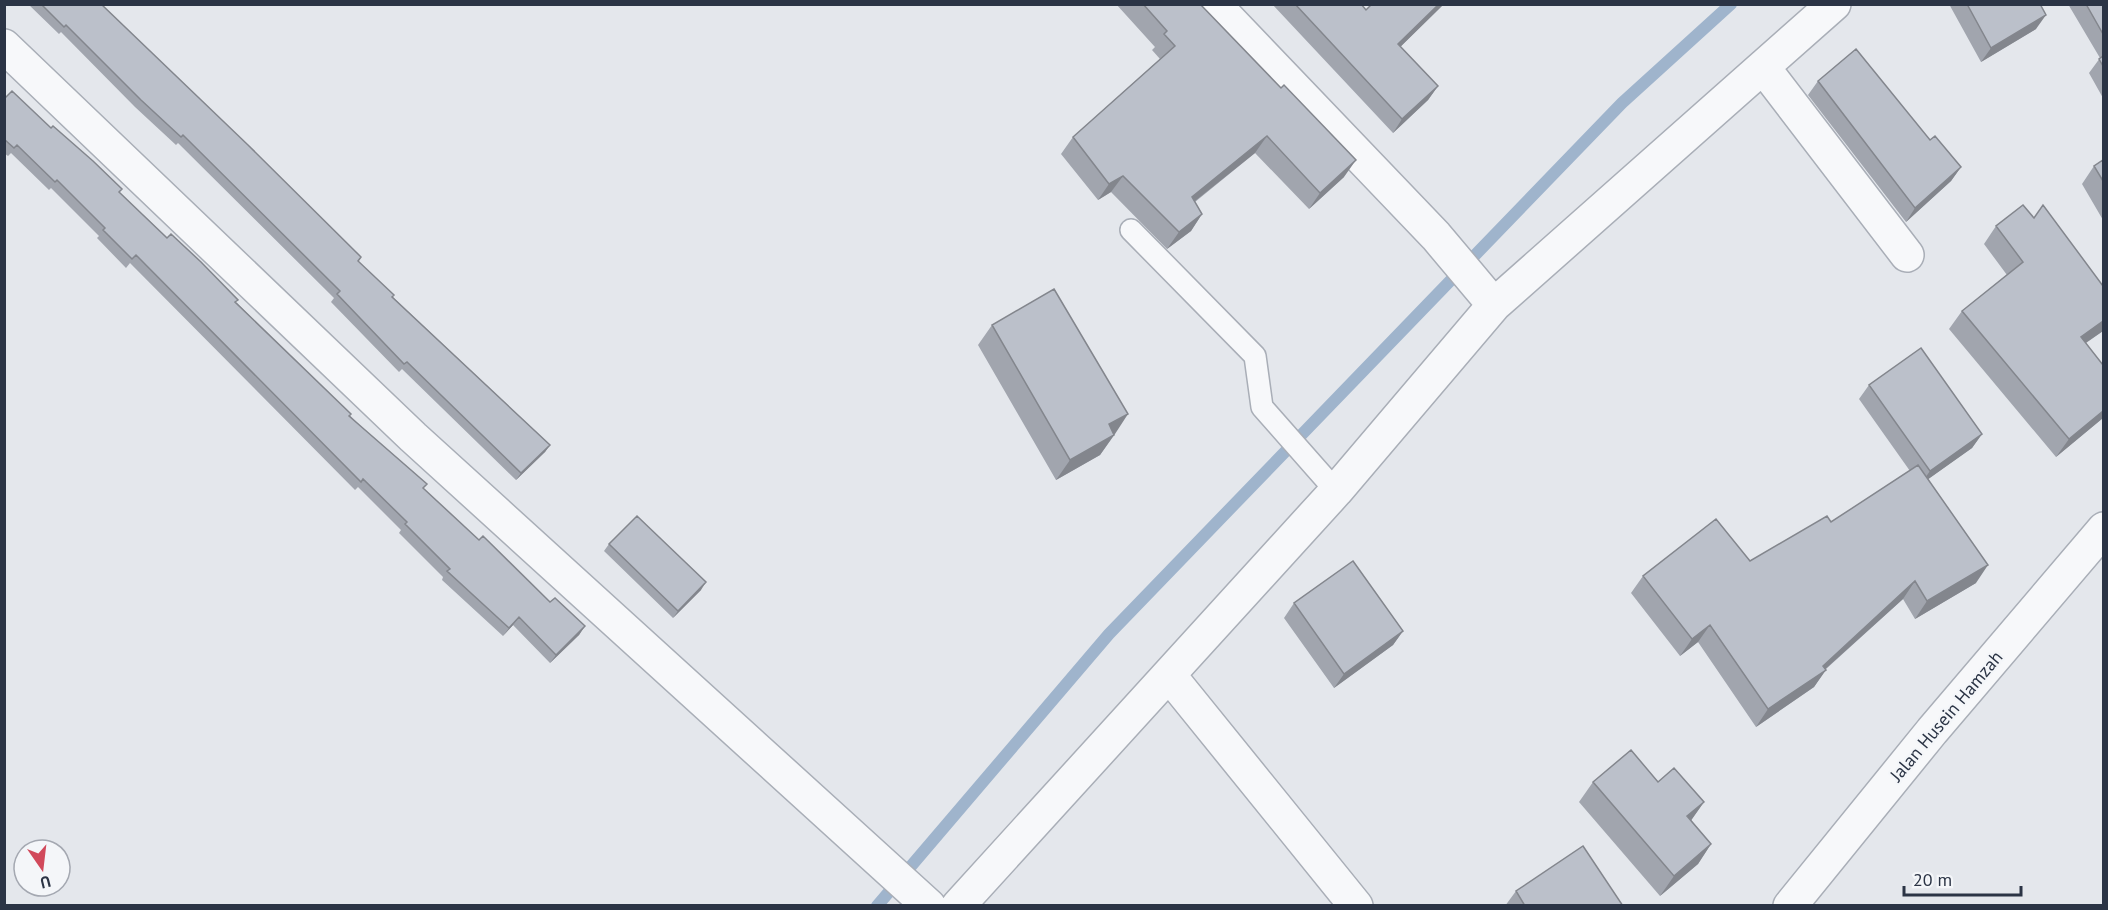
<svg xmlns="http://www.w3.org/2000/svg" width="2108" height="910" font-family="'PT Sans',sans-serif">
<rect width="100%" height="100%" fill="#e4e7ec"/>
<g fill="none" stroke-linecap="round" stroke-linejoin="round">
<path stroke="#9fb4cc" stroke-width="12" d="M 877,906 L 1109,634 L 1622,103 L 1731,4"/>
<g stroke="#a9aeb7" stroke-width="24">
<path id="service" d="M 1131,230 L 1255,356 L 1262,407 L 1336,491"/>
</g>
<g stroke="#a9aeb7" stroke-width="36">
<path id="minor" d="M 1214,4 L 1436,236 L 1494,305
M 4,46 L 413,437 L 929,906
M 1763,67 L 1907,255
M 1169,675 L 1356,906
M 958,906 L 1336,491 L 1494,305 L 1834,4"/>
</g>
<g stroke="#a9aeb7" stroke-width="36">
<path id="tertiary" d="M 1790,906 L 1932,731 L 2104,529"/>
</g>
<use href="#service" stroke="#f7f8fa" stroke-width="21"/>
<use href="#minor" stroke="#f7f8fa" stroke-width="33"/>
<use href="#tertiary" stroke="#f7f8fa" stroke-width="33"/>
</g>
<path fill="#a1a5ae" d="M 28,4 L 101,4 L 361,257 L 358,262 L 393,297 L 550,445 L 545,452 L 516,480 L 402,369 L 399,372 L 331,302 L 334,298 L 178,143 L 176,145 L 135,107 L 61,32 L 59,34 Z
M 1116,4 L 1200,4 L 1344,177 L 1309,209 L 1255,153 L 1195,202 L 1202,214 L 1191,231 L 1167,249 L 1111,192 L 1098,200 L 1061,154 L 1073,137 L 1160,59 L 1152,50 L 1155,47 Z
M 1272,4 L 1361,4 L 1366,10 L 1372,4 L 1444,4 L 1400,47 L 1438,86 L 1428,100 L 1393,133 Z
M 1949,4 L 2040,4 L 2036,29 L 1981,62 Z
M 2068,4 L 2103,4 L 2103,98 L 2089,73 L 2100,58 Z
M 1818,81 L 1930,140 L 1961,167 L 1951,181 L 1906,222 L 1808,95 Z
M 4,99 L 120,193 L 236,302 L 424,489 L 479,540 L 550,602 L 585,626 L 579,635 L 550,663 L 513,625 L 503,636 L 442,580 L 443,577 L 399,533 L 401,530 L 358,487 L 355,490 L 130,263 L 126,268 L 97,238 L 99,236 L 51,188 L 49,190 L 11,153 L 8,156 L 4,153 Z
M 2103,160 L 2103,220 L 2082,184 L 2094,166 Z
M 1996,226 L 2103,331 L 2086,343 L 2103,418 L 2056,457 L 1949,329 L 1962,311 L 2007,275 L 1984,244 Z
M 992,325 L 1115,434 L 1100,455 L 1056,480 L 978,345 Z
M 1869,385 L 1982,434 L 1972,448 L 1928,479 L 1976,583 L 1915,619 L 1903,599 L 1826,669 L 1814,687 L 1756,727 L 1698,642 L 1680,656 L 1631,593 L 1643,576 L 1750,561 L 1831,522 L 1910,471 L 1859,399 Z
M 609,544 L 701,590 L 673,618 L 604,551 Z
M 1294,603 L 1403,631 L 1393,645 L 1334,688 L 1284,618 Z
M 1593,782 L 1658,782 L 1704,802 L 1691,820 L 1711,844 L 1698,864 L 1660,896 L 1579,802 Z
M 1516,891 L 1623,906 L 1505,906 Z"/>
<path fill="#83868d" d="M 1439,4 L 1444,4 L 1388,59 L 1398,44 Z
M 2046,15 L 2036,29 L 1981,62 L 1991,48 Z
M 1438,86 L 1428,100 L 1393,133 L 1402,119 Z
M 1267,136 L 1255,153 L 1180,213 L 1192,197 Z
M 1356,160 L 1344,177 L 1309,209 L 1320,193 Z
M 1961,167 L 1951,181 L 1906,222 L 1915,208 Z
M 1123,176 L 1111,192 L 1098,200 L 1109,184 Z
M 1202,214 L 1191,231 L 1167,249 L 1179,232 Z
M 2103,321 L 2103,331 L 2068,355 L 2081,337 Z
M 2103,411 L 2103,418 L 2056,457 L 2069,439 Z
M 1128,414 L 1115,434 L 1095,443 L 1109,424 Z
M 1982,434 L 1972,448 L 1920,485 L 1930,471 Z
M 1114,435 L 1100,455 L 1056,480 L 1070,460 Z
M 550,445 L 545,452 L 516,480 L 521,473 Z
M 1988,565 L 1976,583 L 1915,619 L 1927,601 Z
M 1915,581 L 1903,599 L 1822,672 L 1826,670 L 1814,687 L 1756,727 L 1768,709 L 1823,666 Z
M 706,582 L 701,590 L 673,618 L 678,611 Z
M 519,617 L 513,625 L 503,636 L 509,628 Z
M 1710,625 L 1698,642 L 1680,656 L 1692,639 Z
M 585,626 L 579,635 L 550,663 L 556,655 Z
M 1403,631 L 1393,645 L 1334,688 L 1344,674 Z
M 1704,802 L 1690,822 L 1687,816 Z
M 1711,844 L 1698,864 L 1660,896 L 1674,876 Z"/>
<path fill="#bbc0ca" stroke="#83868d" stroke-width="1.5" d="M 41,4 L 101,4 L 248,145 L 361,257 L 358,261 L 394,295 L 392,297 L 550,445 L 521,473 L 407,362 L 404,364 L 337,294 L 340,291 L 183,135 L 181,137 L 141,100 L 66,25 L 64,27 Z
M 1143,4 L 1200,4 L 1281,88 L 1284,85 L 1356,160 L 1320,193 L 1267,136 L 1192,197 L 1202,214 L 1179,232 L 1123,176 L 1109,184 L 1073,137 L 1175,46 L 1164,34 L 1167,31 Z
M 1295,4 L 1361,4 L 1366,10 L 1372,4 L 1439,4 L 1398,44 L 1438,86 L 1402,119 Z
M 1967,4 L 2040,4 L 2046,15 L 1991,48 Z
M 2086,4 L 2103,4 L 2103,34 Z
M 1856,49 L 1930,140 L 1935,136 L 1961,167 L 1915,208 L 1818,81 Z
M 2103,56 L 2103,66 L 2099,59 Z
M 12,91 L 51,128 L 53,126 L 93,161 L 122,189 L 119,192 L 167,238 L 171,234 L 201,262 L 238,300 L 235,302 L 351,414 L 349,416 L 427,484 L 423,488 L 479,540 L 483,536 L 550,602 L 555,598 L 585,626 L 556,655 L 519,617 L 509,628 L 447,571 L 450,569 L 405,524 L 407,522 L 363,479 L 361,482 L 136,255 L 132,259 L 103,230 L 105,228 L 57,180 L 55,182 L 17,145 L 14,148 L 4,139 L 4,99 Z
M 2103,160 L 2103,181 L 2094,166 Z
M 2023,205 L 2034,218 L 2043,205 L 2103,286 L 2103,321 L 2081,337 L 2103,365 L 2103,411 L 2069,439 L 1962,311 L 2023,262 L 1996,226 Z
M 1054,289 L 1128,414 L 1109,424 L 1114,435 L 1070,460 L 992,325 Z
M 1921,348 L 1982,434 L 1930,471 L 1869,385 Z
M 1918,465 L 1988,565 L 1927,601 L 1915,581 L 1823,666 L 1826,670 L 1768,709 L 1710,625 L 1692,639 L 1643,576 L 1716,519 L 1750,561 L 1827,516 L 1831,522 Z
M 637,516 L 706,582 L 678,611 L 609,544 Z
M 1353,561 L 1403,631 L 1344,674 L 1294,603 Z
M 1631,750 L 1658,782 L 1674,768 L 1704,802 L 1687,816 L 1711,844 L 1674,876 L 1593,782 Z
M 1583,846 L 1623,906 L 1525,906 L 1516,891 Z"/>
<g text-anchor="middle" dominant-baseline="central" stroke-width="4.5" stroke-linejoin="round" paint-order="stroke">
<g font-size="18" fill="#2b3445" stroke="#f4f6f9">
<text transform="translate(1946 716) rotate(-50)">Jalan Husein Hamzah</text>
</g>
</g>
<rect width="2108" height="910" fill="none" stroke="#2b3445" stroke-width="12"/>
<g transform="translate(42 868) rotate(166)"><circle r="28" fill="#f4f6f9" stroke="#a4a8b1" stroke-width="1.5"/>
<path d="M0-4.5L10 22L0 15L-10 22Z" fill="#d1495b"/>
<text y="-9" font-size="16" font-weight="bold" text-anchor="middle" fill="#2b3445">U</text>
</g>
<path d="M1904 886v9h117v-9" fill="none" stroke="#2b3445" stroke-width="3"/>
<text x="1913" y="886" font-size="18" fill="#2b3445" stroke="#f4f6f9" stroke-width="4.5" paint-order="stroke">20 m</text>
</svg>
